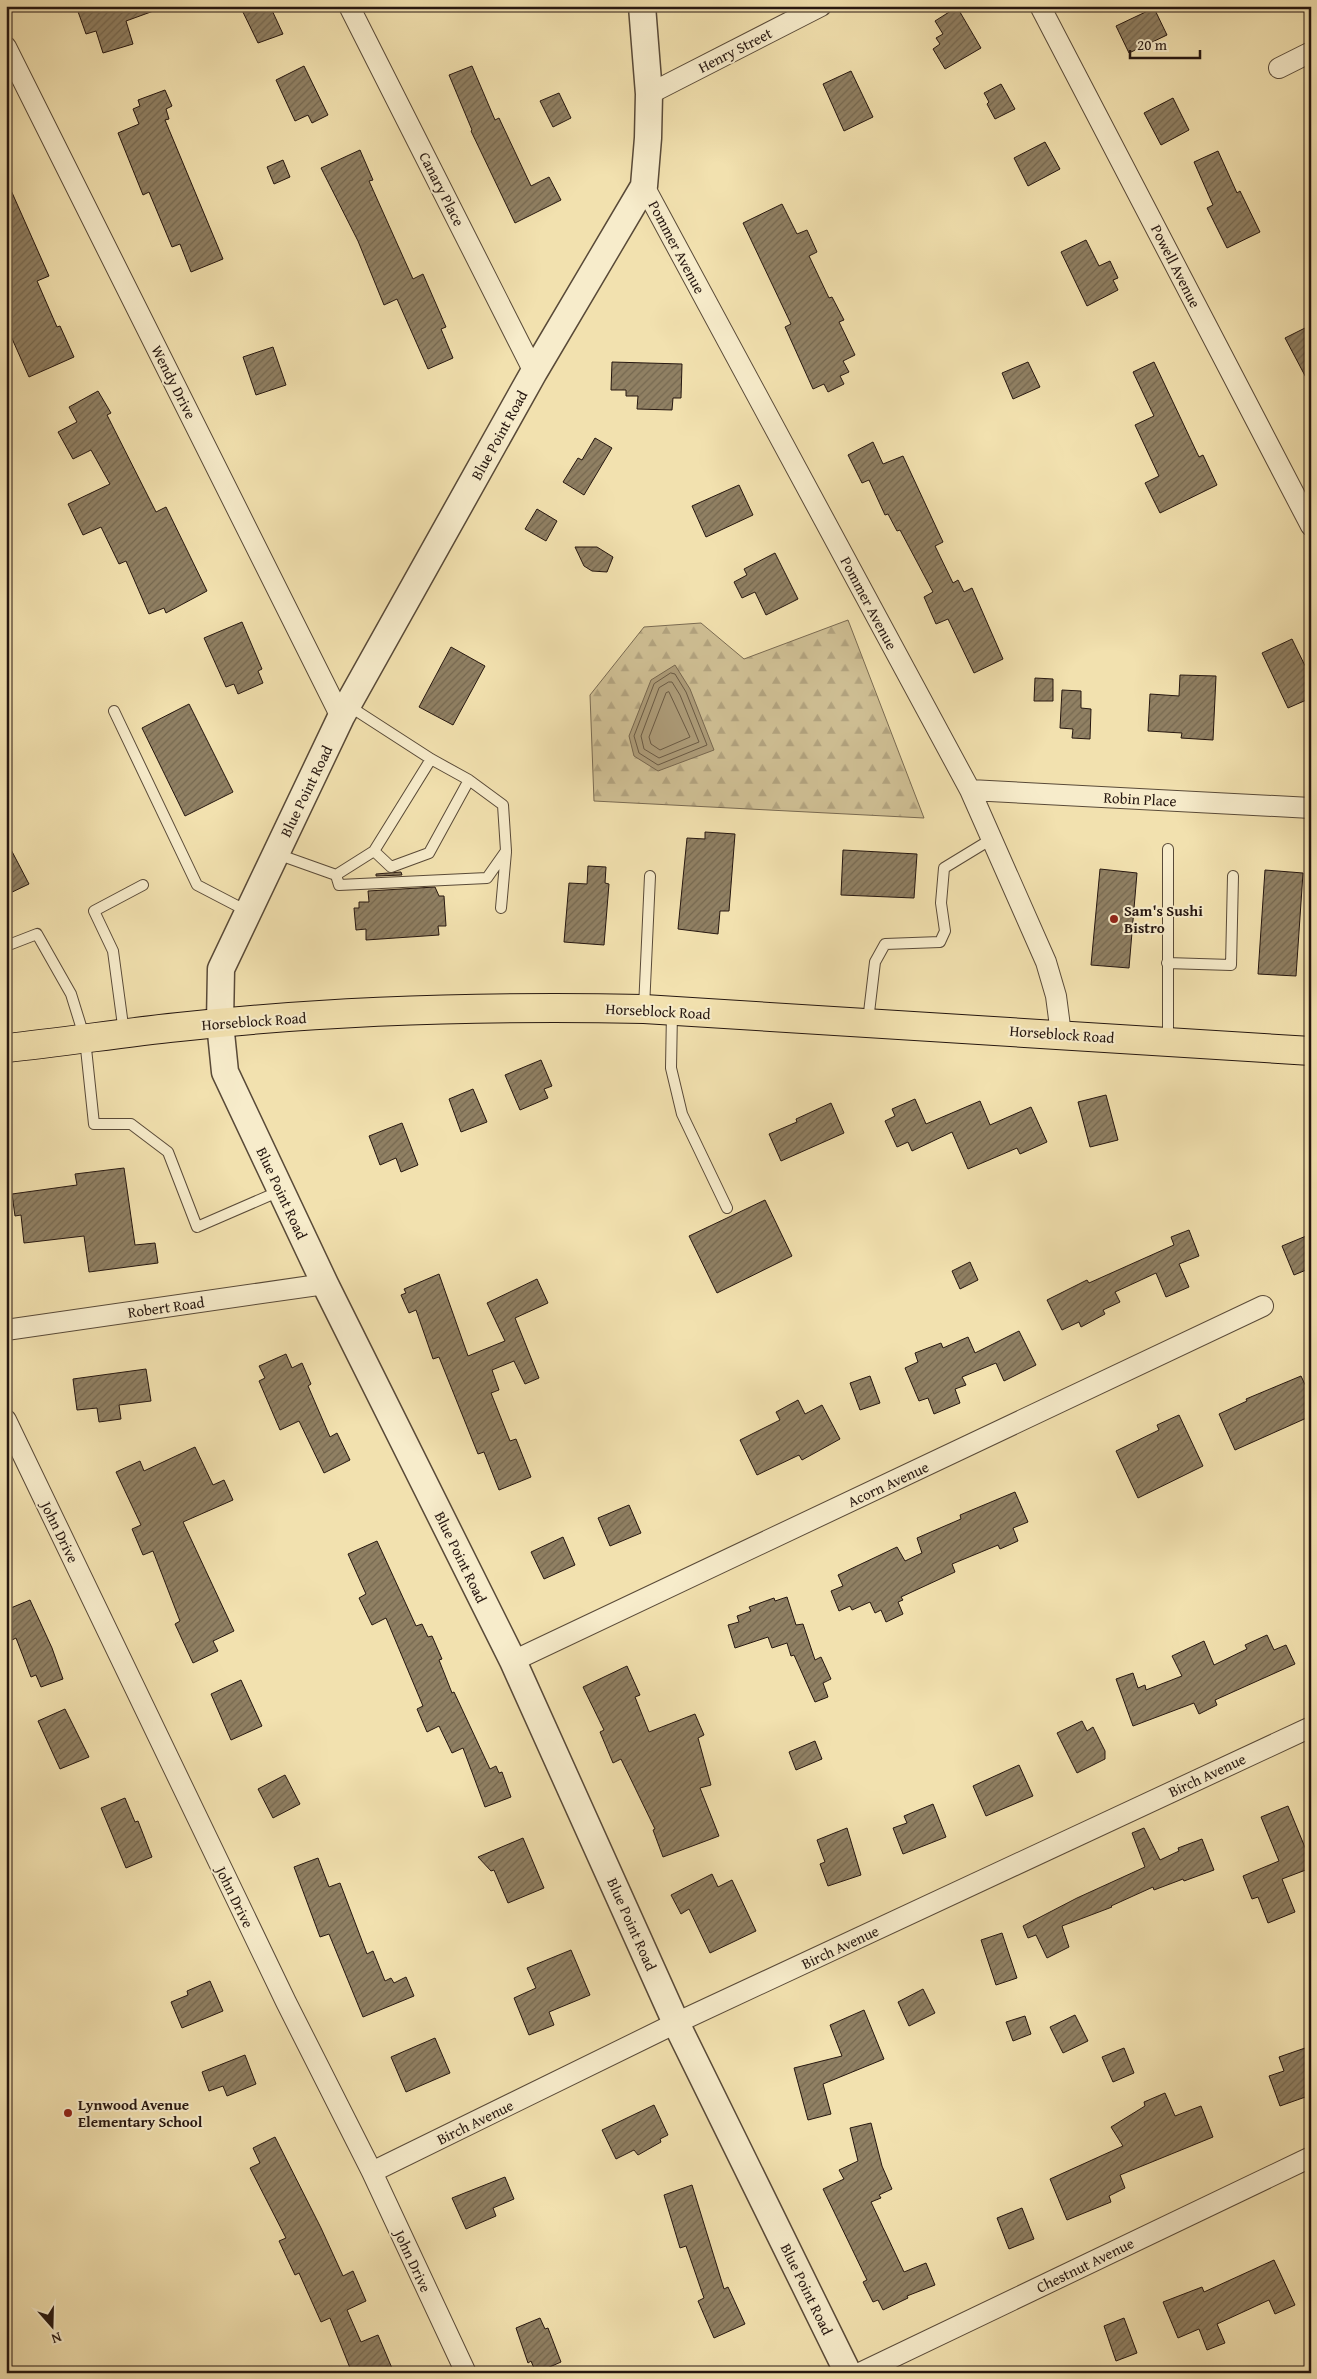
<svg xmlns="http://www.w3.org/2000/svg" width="1317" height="2379" font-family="'Gentium Book Plus',serif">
<defs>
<pattern id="forest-firs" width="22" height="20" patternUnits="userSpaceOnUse" patternTransform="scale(1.25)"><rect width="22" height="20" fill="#cfbf94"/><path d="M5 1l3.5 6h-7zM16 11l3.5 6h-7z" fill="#b2a37f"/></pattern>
<pattern id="building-hatch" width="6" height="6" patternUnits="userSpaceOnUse" patternTransform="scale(1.25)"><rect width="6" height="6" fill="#908063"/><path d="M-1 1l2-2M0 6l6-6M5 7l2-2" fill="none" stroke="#756850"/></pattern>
</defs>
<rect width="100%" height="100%" fill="#f2e1af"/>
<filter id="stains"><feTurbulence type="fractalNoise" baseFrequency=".004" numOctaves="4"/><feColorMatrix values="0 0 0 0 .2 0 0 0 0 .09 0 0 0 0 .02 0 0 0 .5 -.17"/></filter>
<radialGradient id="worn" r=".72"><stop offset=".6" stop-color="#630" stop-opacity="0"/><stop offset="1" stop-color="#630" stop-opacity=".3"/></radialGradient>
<path fill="url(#forest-firs)" stroke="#7a6b52" d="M 848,620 L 924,818 L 594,801 L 590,695 L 644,627 L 701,623 L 744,659 Z"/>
<path fill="#ad9c79" stroke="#77674f" d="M 675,665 L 690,689 L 714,750 L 658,771 L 634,756 L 629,736 L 651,680 Z"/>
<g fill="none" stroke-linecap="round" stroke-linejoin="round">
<path stroke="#6a5a44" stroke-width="1" d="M 671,673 L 675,674 L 686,692 L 707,745 L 658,765 L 639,753 L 634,736 L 654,684 Z
M 669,682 L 672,682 L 680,695 L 699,742 L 659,758 L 644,749 L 641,736 L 659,688 Z
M 669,692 L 690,737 L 660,750 L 651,744 L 649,737 L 666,693 Z"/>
</g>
<path fill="url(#building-hatch)" stroke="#261710" d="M 76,6 L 158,6 L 159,9 L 126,21 L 133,44 L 103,53 L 96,31 L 86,34 Z
M 240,6 L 270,6 L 283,34 L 258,43 Z
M 957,7 L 981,48 L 945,69 L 933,49 L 940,44 L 936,38 L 943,34 L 935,21 Z
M 1154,8 L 1167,35 L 1129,53 L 1116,26 Z
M 304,66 L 328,115 L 312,123 L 308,115 L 295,121 L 276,80 Z
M 472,66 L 495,120 L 499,118 L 531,186 L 549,177 L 561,200 L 515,223 L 471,131 L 472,130 L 449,75 Z
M 851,71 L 873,117 L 844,131 L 823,84 Z
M 1001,84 L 1015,109 L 995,119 L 987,104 L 989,102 L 984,93 Z
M 165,90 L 172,106 L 166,109 L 169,119 L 165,120 L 223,259 L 191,272 L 180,244 L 172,247 L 149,192 L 143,195 L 118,133 L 139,124 L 133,109 L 140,106 L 138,100 Z
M 559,93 L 571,118 L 553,127 L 540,101 Z
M 1173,98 L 1189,130 L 1161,145 L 1144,113 Z
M 1045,142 L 1060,169 L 1028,186 L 1014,158 Z
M 360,150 L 373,180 L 369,181 L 413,279 L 423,274 L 446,327 L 441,329 L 453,358 L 428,369 L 397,299 L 384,305 L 358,241 L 321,168 Z
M 1218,151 L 1237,193 L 1240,191 L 1260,232 L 1227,248 L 1207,208 L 1213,205 L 1194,162 Z
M 283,160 L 290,177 L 274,184 L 267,167 Z
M 6,179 L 49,276 L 37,281 L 57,327 L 60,326 L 74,357 L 29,377 L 6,325 Z
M 782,204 L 797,234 L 807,230 L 817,252 L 809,256 L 829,298 L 832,297 L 844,320 L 839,322 L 855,355 L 843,361 L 849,372 L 840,376 L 844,384 L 828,392 L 824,384 L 813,389 L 785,327 L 791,324 L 743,223 Z
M 1086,240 L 1099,266 L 1110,261 L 1118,278 L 1113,280 L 1118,290 L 1087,306 L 1061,252 Z
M 1311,325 L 1311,387 L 1285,338 Z
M 273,347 L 286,385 L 256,395 L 243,357 Z
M 612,362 L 682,364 L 681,398 L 673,398 L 672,410 L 637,409 L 638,396 L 626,396 L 626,390 L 611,390 Z
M 1028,362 L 1040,387 L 1013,399 L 1002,373 Z
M 1154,362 L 1199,457 L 1203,455 L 1217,485 L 1160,513 L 1145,483 L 1159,476 L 1135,425 L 1154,416 L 1133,372 Z
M 98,391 L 111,413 L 107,415 L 156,512 L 166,507 L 207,591 L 166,613 L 164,608 L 149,614 L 126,561 L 119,564 L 101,527 L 83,535 L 68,504 L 110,484 L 91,450 L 73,459 L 58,432 L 77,422 L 69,407 Z
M 595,438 L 612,448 L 584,495 L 563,482 L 578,458 L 582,460 Z
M 873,442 L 883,464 L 903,456 L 943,542 L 935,546 L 953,583 L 958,580 L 964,592 L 972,588 L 1003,659 L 974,673 L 948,619 L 936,624 L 924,597 L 933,592 L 900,530 L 897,531 L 888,514 L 885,515 L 869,480 L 862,483 L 848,455 Z
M 739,485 L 753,515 L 706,537 L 692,506 Z
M 537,509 L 557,521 L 546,541 L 525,529 Z
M 575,547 L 597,547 L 613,557 L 607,572 L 592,571 L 584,566 Z
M 775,553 L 798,599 L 766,615 L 755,592 L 742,598 L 734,582 L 747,575 L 744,569 Z
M 242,622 L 262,669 L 258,671 L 263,683 L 238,694 L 234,684 L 226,687 L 204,638 Z
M 1292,639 L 1311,678 L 1311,698 L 1288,708 L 1262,653 Z
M 451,647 L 485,666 L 453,725 L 419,707 Z
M 1180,675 L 1216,676 L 1213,740 L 1181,738 L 1182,733 L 1148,731 L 1150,694 L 1179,696 Z
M 1035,678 L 1053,679 L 1053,701 L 1034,701 Z
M 1062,690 L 1081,691 L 1081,708 L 1091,709 L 1090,739 L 1072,738 L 1073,729 L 1060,728 Z
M 189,704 L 233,792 L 185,816 L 142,728 Z
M 705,832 L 735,834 L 729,911 L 720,911 L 718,934 L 678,929 L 687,838 L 705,839 Z
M 6,840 L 29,884 L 6,895 Z
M 843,850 L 917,854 L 914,898 L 841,895 Z
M 588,866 L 606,867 L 605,883 L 609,884 L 604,945 L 564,942 L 569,883 L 587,884 Z
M 1100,869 L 1137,873 L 1129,968 L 1091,965 Z
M 1265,870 L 1303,873 L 1296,976 L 1258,974 Z
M 401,872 L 402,875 L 376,876 L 376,874 Z
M 435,887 L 439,896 L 444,896 L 446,926 L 438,926 L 439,935 L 366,940 L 366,929 L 356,930 L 354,908 L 359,908 L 359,902 L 369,902 L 368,891 Z
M 541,1060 L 552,1086 L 544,1089 L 548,1098 L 520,1110 L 505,1075 Z
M 473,1089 L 487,1122 L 461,1132 L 449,1099 Z
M 1106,1095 L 1118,1140 L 1090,1147 L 1078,1102 Z
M 915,1099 L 926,1124 L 980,1101 L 990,1125 L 1031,1107 L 1047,1142 L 1020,1154 L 1017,1148 L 968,1169 L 952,1132 L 912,1151 L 908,1142 L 897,1147 L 885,1121 L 895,1116 L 892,1109 Z
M 831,1103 L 844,1133 L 781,1161 L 769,1134 L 797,1122 L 796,1119 Z
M 402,1123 L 418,1165 L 401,1172 L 396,1158 L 380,1165 L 369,1136 Z
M 124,1168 L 135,1245 L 155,1243 L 158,1263 L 89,1272 L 84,1236 L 24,1243 L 21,1215 L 15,1216 L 12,1194 L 77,1185 L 75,1174 Z
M 765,1200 L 792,1256 L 717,1293 L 689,1236 Z
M 1189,1230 L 1199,1256 L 1179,1264 L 1189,1287 L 1166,1297 L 1156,1273 L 1115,1292 L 1120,1302 L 1103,1310 L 1105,1314 L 1081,1327 L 1079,1322 L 1062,1330 L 1047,1300 L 1087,1280 L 1089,1283 L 1174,1245 L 1171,1237 Z
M 1311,1234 L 1311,1268 L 1294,1275 L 1282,1246 Z
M 970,1262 L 978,1280 L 960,1289 L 952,1271 Z
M 439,1274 L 468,1356 L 505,1341 L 487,1303 L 537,1279 L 548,1303 L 515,1318 L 539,1378 L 525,1384 L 514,1361 L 492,1370 L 499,1390 L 491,1393 L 510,1441 L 516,1439 L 531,1477 L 499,1490 L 484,1452 L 478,1454 L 439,1357 L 433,1359 L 416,1310 L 409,1313 L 401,1295 L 406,1293 L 404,1289 Z
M 1019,1331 L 1036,1365 L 1004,1381 L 996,1363 L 962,1377 L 966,1385 L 955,1389 L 960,1403 L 934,1414 L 928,1398 L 919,1401 L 905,1368 L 918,1362 L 915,1353 L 941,1343 L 943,1348 L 968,1337 L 975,1353 Z
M 286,1354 L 292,1368 L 302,1363 L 311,1384 L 308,1386 L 330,1437 L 337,1433 L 350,1460 L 324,1473 L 299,1421 L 280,1430 L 259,1381 L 265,1378 L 259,1366 Z
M 146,1369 L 151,1401 L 119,1405 L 121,1419 L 99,1422 L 97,1408 L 77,1410 L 73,1379 Z
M 870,1376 L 880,1403 L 860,1410 L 850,1383 Z
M 1301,1376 L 1311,1397 L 1311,1416 L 1235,1450 L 1219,1414 L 1247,1401 L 1246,1399 Z
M 798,1400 L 805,1414 L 822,1405 L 840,1439 L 802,1460 L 799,1455 L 757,1475 L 740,1440 L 780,1420 L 776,1412 Z
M 1179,1415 L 1203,1466 L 1138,1498 L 1116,1451 L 1159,1430 L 1157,1425 Z
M 195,1447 L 213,1485 L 224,1480 L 233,1500 L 183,1522 L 234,1631 L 213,1641 L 218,1651 L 193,1663 L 175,1624 L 180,1621 L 153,1551 L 143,1555 L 132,1529 L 141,1525 L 116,1472 L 140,1461 L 144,1471 Z
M 1015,1492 L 1028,1522 L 1013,1528 L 1018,1541 L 1000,1549 L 998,1545 L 952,1564 L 955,1572 L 901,1597 L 903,1600 L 898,1602 L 903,1614 L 886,1622 L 881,1610 L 875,1613 L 870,1602 L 852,1610 L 850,1606 L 839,1611 L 831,1591 L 843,1586 L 838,1575 L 897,1547 L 905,1561 L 922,1553 L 917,1538 L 961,1519 L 960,1515 Z
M 629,1505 L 641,1533 L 610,1546 L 598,1518 Z
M 563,1537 L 575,1565 L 544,1579 L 531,1552 Z
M 377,1541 L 416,1626 L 422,1624 L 428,1637 L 432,1636 L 442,1659 L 439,1660 L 452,1693 L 454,1692 L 490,1769 L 496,1766 L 499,1773 L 502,1772 L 511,1797 L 485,1807 L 463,1748 L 452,1753 L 439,1726 L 427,1732 L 417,1709 L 423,1706 L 386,1618 L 372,1625 L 359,1598 L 366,1594 L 348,1554 Z
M 787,1597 L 796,1625 L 803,1624 L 815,1660 L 821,1657 L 831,1679 L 823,1683 L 828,1697 L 815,1702 L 794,1655 L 791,1656 L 787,1643 L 772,1648 L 768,1637 L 735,1648 L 728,1625 L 739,1622 L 737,1616 L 751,1611 L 749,1607 L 774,1598 L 775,1601 Z
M 30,1600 L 52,1648 L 63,1679 L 41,1687 L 36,1675 L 31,1677 L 16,1638 L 6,1643 L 6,1610 Z
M 1267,1635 L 1274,1650 L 1286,1645 L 1295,1664 L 1215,1700 L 1217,1705 L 1199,1714 L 1194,1703 L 1133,1726 L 1116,1679 L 1133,1673 L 1138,1688 L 1145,1685 L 1146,1690 L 1182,1676 L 1172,1656 L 1204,1641 L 1214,1665 L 1247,1649 L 1245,1645 Z
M 627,1666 L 640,1695 L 635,1697 L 649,1732 L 695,1714 L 704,1735 L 698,1738 L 711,1785 L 700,1788 L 719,1836 L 663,1857 L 653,1830 L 655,1829 L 621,1759 L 613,1763 L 600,1732 L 604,1730 L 583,1687 Z
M 241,1680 L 262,1726 L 231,1740 L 211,1694 Z
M 65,1709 L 89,1757 L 60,1769 L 38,1721 Z
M 1082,1721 L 1087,1731 L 1093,1727 L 1105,1751 L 1105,1759 L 1077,1773 L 1057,1733 Z
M 815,1741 L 822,1759 L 796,1770 L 789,1752 Z
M 1019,1765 L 1033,1796 L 986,1816 L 973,1786 Z
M 285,1775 L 300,1804 L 273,1818 L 258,1789 Z
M 125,1798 L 135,1822 L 138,1821 L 152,1857 L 126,1868 L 101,1808 Z
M 933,1804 L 946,1837 L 903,1854 L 893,1828 L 907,1823 L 904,1816 Z
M 1288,1806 L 1311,1862 L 1311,1868 L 1282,1879 L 1295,1912 L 1268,1923 L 1258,1897 L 1252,1899 L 1243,1876 L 1279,1861 L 1261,1817 Z
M 847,1828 L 861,1875 L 828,1886 L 820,1864 L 825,1862 L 817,1840 Z
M 1144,1828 L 1160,1860 L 1179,1851 L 1178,1848 L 1202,1839 L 1214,1870 L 1184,1881 L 1183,1879 L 1154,1890 L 1153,1887 L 1111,1906 L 1112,1907 L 1062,1926 L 1069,1947 L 1047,1958 L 1036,1935 L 1028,1938 L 1023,1926 L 1077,1898 L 1145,1867 L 1132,1833 Z
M 523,1838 L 544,1888 L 508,1903 L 494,1870 L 491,1871 L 478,1857 Z
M 318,1858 L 329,1887 L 340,1883 L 367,1954 L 373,1951 L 385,1981 L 391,1978 L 394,1983 L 406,1977 L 414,1996 L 363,2017 L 329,1934 L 320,1937 L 294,1867 Z
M 712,1874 L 718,1887 L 732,1880 L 756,1931 L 710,1953 L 689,1909 L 681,1914 L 671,1895 Z
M 1002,1933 L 1017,1978 L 996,1985 L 981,1940 Z
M 571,1950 L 590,1995 L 549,2012 L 554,2025 L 529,2035 L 514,1998 L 536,1988 L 527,1968 Z
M 210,1981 L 223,2011 L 182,2028 L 171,2002 L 188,1995 L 187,1991 Z
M 923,1989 L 935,2013 L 909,2026 L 898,2002 Z
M 864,2010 L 884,2059 L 823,2084 L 831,2114 L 808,2120 L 794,2068 L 842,2056 L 830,2025 Z
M 1075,2015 L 1088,2041 L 1063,2053 L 1050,2027 Z
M 1025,2016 L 1031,2034 L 1013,2041 L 1006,2022 Z
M 435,2038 L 450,2073 L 406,2092 L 391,2057 Z
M 1311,2046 L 1311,2095 L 1280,2106 L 1269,2076 L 1284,2071 L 1279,2057 Z
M 1124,2048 L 1134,2073 L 1113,2082 L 1102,2057 Z
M 245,2055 L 256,2084 L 227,2096 L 223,2086 L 209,2091 L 202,2072 Z
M 1165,2093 L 1175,2116 L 1201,2106 L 1213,2137 L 1120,2175 L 1125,2188 L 1109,2196 L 1111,2202 L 1067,2220 L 1050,2179 L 1123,2146 L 1111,2127 L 1145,2106 L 1144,2102 Z
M 654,2105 L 668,2135 L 660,2139 L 661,2142 L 638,2155 L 634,2150 L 616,2159 L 602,2130 Z
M 871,2123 L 882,2166 L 892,2189 L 879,2195 L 881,2198 L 871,2202 L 904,2272 L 926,2263 L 935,2285 L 907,2296 L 908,2298 L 883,2310 L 878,2300 L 873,2302 L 863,2282 L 867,2280 L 823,2189 L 844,2179 L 839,2170 L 858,2161 L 850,2128 Z
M 275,2137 L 321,2228 L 343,2276 L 353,2271 L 366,2301 L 347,2310 L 361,2342 L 378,2335 L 394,2373 L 352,2373 L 330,2318 L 321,2322 L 299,2273 L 295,2275 L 279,2241 L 286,2238 L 250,2168 L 260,2163 L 253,2148 Z
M 505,2177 L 514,2199 L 493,2208 L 496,2216 L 466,2229 L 452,2198 Z
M 692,2185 L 724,2289 L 728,2287 L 745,2324 L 714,2338 L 698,2301 L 704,2298 L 686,2246 L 680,2248 L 664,2195 Z
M 1022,2208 L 1034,2239 L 1009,2249 L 997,2218 Z
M 1274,2260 L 1295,2305 L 1275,2314 L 1269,2300 L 1217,2324 L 1225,2343 L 1207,2350 L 1199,2329 L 1178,2338 L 1163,2302 L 1202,2287 L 1204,2292 Z
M 540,2318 L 545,2329 L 548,2328 L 561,2362 L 536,2373 L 531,2361 L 528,2363 L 516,2328 Z
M 1124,2318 L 1137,2353 L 1116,2361 L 1104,2326 Z"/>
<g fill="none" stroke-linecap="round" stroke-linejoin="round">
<g stroke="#594a38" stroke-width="12">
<path id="service" d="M 114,711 L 197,885 L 247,911
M 1168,849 L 1168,1040
M 374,851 L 391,867 L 429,853 L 469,780
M 277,854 L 336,875
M 336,875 L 339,885 L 487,878 L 506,851 L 503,805 L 469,780 L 431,759 L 349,706
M 336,875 L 374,851 L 431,759
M 501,908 L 506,852
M 6,946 L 37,934 L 71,994 L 85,1039 L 94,1124 L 131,1124 L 168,1152 L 197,1227 L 280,1191
M 1167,963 L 1231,965 L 1233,876
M 644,1008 L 650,876
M 672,1012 L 671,1068 L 682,1114 L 727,1208
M 868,1021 L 875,962 L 885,944 L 940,942 L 945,931 L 941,903 L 944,868 L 990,840
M 124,1033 L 113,951 L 94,911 L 143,885"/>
</g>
<g stroke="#594a38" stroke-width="22">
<path id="minor" d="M 349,6 L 534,372
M 1040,6 L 1311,526
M 6,47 L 341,717
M 1279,68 L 1311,52
M 649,94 L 821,6
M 644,186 L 970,790 L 1046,962 L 1056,996 L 1061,1034
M 970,790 L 1311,808
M 6,1330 L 325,1284
M 6,1420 L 286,2002 L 372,2172 L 466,2373
M 513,1661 L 1263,1306
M 372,2172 L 676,2023 L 1311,1727
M 860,2373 L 1311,2157"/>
</g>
<g stroke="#594a38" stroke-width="29">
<path id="tertiary" d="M 642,6 L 649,94 L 648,138 L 644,186 L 534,372 L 341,717 L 221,969 L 220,1023 L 225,1072 L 325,1284 L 513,1661 L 676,2023 L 848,2373"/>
</g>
<g stroke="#261710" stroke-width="30">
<path id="primary" d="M 6,1048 C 64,1042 121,1033 179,1027 C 333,1010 489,1006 644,1009 L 1311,1051"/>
</g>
<use href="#service" stroke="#f7eccb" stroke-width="10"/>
<use href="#minor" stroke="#f7eccb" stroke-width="20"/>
<use href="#tertiary" stroke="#f7eccb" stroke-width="26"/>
<use href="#primary" stroke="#f2e1af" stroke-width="28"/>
</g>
<g fill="#8f2418" stroke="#f7eccb" stroke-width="2">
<circle cx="1114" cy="919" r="5"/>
<circle cx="68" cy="2113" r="5"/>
</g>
<g text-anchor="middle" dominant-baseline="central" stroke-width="4" stroke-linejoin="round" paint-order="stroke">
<g font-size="15" fill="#261710" stroke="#f7eccb">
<text transform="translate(735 50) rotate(-27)">Henry Street</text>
<text transform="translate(442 189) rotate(63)">Canary Place</text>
<text transform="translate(677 247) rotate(62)">Pommer Avenue</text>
<text transform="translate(1176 266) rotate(63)">Powell Avenue</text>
<text transform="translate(174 382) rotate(63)">Wendy Drive</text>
<text transform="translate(499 435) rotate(-61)">Blue Point Road</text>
<text transform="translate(869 603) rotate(62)">Pommer Avenue</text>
<text transform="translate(306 791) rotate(-64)">Blue Point Road</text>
<text transform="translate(1140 799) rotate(3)">Robin Place</text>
<text transform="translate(658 1011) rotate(3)">Horseblock Road</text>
<text transform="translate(254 1021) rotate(-4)">Horseblock Road</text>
<text transform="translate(1062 1034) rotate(4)">Horseblock Road</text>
<text transform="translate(282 1193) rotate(65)">Blue Point Road</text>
<text transform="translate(166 1307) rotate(-8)">Robert Road</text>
<text transform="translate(888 1484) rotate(-25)">Acorn Avenue</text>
<text transform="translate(60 1532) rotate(64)">John Drive</text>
<text transform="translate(461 1557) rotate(64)">Blue Point Road</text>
<text transform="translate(1207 1775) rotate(-25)">Birch Avenue</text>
<text transform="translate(235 1897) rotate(64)">John Drive</text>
<text transform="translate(632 1924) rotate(66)">Blue Point Road</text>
<text transform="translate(840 1947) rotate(-25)">Birch Avenue</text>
<text transform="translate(475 2122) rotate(-26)">Birch Avenue</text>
<text transform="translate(413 2261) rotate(65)">John Drive</text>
<text transform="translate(1085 2265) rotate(-26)">Chestnut Avenue</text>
<text transform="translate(807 2289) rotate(64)">Blue Point Road</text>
</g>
<g font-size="15" font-weight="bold" fill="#261710" stroke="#f7eccb" text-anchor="start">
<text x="1124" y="910">Sam's Sushi<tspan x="1124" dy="17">Bistro</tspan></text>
<text x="78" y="2104">Lynwood Avenue<tspan x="78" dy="17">Elementary School</tspan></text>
</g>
</g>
<rect width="1317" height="2379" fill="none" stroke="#f2e1af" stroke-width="25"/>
<rect x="8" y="8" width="1302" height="2364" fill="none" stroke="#261710" stroke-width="2.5"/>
<rect x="12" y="12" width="1292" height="2354" fill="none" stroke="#261710"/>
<g transform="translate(52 2326) rotate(160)" stroke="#f7eccb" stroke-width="4" paint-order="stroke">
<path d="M0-4L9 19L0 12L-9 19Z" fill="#261710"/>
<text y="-8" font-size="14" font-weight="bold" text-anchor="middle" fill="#261710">N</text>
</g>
<path d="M1130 50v8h70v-8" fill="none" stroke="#261710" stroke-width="2.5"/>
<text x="1137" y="50" font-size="15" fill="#261710" stroke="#f7eccb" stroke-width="4" paint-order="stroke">20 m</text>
<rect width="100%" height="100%" filter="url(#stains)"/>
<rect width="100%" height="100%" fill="url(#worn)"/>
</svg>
